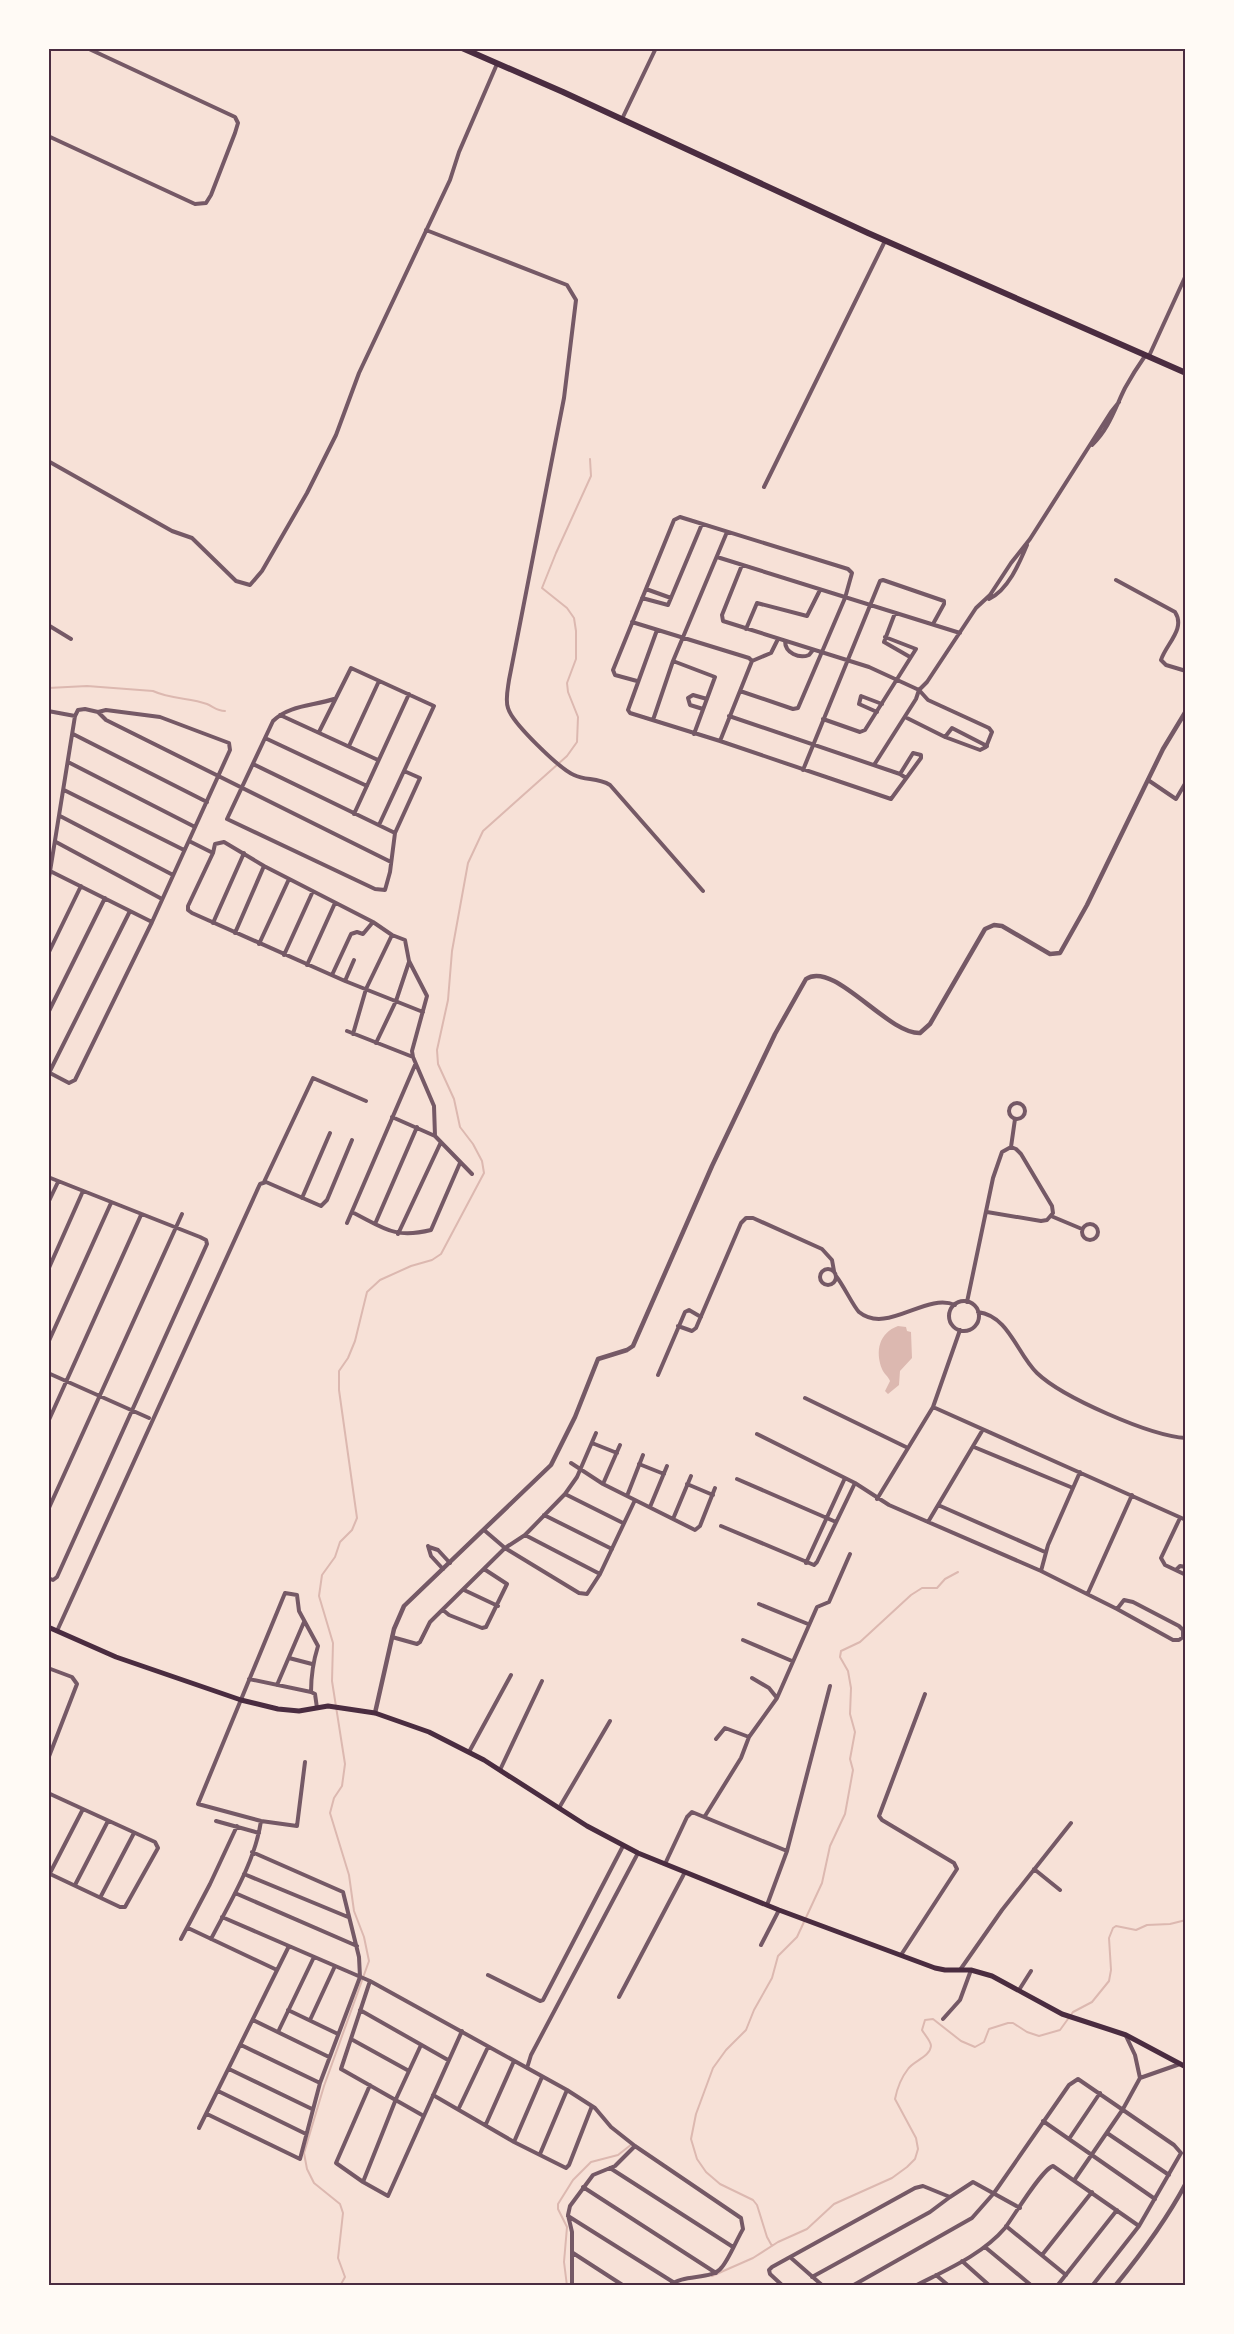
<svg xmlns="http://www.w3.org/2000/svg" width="1234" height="2334" font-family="'IBM Plex Sans',sans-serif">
<rect width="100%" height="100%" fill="#f7e1d7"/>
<path fill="#dcb8b0" d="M 898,1326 L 906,1327 L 907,1331 L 911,1332 L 912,1358 L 900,1371 L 899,1385 L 888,1394 L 885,1391 L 890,1381 C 888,1376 884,1374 882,1369 C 875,1351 879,1333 898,1326 Z"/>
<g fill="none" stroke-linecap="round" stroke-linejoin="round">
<path stroke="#dcb8b0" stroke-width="2" d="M 48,688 L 87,686 L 153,691 C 170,699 190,698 207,704 C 214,707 217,711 225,711
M 772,2246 L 767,2237 L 757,2205 L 753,2200 L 720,2184 L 706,2172 L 697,2159 L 691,2139 L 696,2114 L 713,2068 L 726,2050 L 746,2030 L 754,2010 L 772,1978 L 778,1956 L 797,1937 L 822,1883 L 830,1846 L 845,1814 L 853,1770 L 850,1759 L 855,1732 L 850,1714 L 851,1688 L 848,1671 L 840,1657 L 841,1651 L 860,1642 L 911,1595 L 922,1588 L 937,1588 L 945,1579 L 958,1572
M 712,2276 L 753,2258 L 778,2242 L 807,2229 L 834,2204 L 892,2178 L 907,2167 L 915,2159 L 918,2149 L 916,2138 L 895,2099 C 897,2089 901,2078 908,2069 C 913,2061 930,2057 931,2046 C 931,2041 924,2034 922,2030 L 925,2020 L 933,2019 L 961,2041 L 975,2047 L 984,2042 L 989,2029 L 1008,2023 L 1013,2023 L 1027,2032 L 1039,2036 L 1060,2030 L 1073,2012 L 1092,2002 L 1109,1981 L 1111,1970 L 1109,1938 L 1113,1928 L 1116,1926 L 1136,1930 L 1147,1925 L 1170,1924 L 1186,1920
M 340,2286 L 345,2277 L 338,2258 L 343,2213 L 340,2204 L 314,2183 L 307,2169 L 304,2153 L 324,2086 L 369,1961 L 364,1937 L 354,1911 L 349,1875 L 330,1813 L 334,1798 L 342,1786 L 345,1764 L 332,1681 L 333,1643 L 319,1596 L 322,1575 L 335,1557 L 340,1542 L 352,1530 L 357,1518 L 339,1390 L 339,1371 L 348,1358 L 355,1341 L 367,1292 L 380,1280 L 411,1266 L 432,1260 L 441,1254 L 484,1173 L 482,1161 L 473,1144 L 460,1127 L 454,1099 L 438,1064 L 437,1050 L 448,1000 L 452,951 L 468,863 L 483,831 L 567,756 L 577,742 L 578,717 L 568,692 L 567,683 L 576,659 L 576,631 L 574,618 L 567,608 L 542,588 L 556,553 L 591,476 L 590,459
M 567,2286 L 564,2262 L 567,2227 L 558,2209 L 558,2204 L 573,2180 L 591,2162 L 618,2155 L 632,2144"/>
<path stroke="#755966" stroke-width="4" d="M 622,119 L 656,48
M 48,136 L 195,204 L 206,203 L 211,195 L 235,133 L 238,123 L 235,117 L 87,48
M 426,230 L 567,285 L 576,300 L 564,398 L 509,680 C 508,688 505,700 508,708 C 512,723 560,769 574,775 C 586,781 597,777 610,785 L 703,891
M 1149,356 L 1186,275
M 1092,445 C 1109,429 1115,408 1125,388 C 1131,377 1138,366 1145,356
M 48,461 L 172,531 L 192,538 L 236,581 L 250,585 L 262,571 L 307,493 L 336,435 L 359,373 L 450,180 L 459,152 L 497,64
M 764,487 L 885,241
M 717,557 L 960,633
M 742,565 L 722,615 L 723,621 L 869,667 L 919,690 L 928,700 L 989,728 L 992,732 L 986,747 L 980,750 L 945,737 L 905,717
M 1116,580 L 1175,612 C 1186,629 1166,644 1161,660 L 1166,665 L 1186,671
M 646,589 L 671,598
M 642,598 L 668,605 L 702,524
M 989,599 C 1008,590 1019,564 1027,545
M 895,613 L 884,642 L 910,657
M 632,622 L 749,658 L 752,661 L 771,653 L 778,639
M 48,625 L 71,639
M 746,629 L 757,603 L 807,616 L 820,590
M 657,630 L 628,710 L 630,713 L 720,741 L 891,799 L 921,758 L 921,755 L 913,753 L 900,774
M 785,641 C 785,653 799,659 809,655 L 813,650
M 673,661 L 715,677 L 694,734
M 637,681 L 615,675 L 613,670 L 674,520 L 680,517 L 848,569 L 852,573 L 845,598 L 798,708 L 793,709 L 740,691
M 334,699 C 313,706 289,705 273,721 L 227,819 L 375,889 L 385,890 L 390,872 L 395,833 L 420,778 L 404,771
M 703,709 L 690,705 L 688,698 L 693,695 L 707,699
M 48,711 L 75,716
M 98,712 L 106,720 L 391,862
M 877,712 L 859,704 L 861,696 L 882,704
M 280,715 L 378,760
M 729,716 L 900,774 L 906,778
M 823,719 L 860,732 L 865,730 L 916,649 L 885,637
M 653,720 L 673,661 L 727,532
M 319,732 L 351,668 L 434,706 L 379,825
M 73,734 L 207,802
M 945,737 L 952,728 L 987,746
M 265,738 L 367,786
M 720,741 L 752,661
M 349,746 L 379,681
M 68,762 L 195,827
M 253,764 L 395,833
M 874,765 L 916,699 L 919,690 L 927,682 L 976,608 L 990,595 L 1011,563 L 1030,539 L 1111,412 L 1119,402
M 803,770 L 880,581 L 883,580 L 944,601 L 944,604 L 933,624
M 1148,780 L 1176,799 L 1186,782
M 64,790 L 184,850
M 354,814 L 409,694
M 60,816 L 173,875
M 189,841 L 213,853
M 56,842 L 162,899
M 48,870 L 152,922
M 48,884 L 75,716 L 78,710 L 85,709 L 98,712 L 106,710 L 160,717 L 229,743 L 230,750 L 152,922 L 75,1080 L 69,1083 L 48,1072
M 213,923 L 244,853
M 235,933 L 264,866
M 259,944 L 289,879
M 48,954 L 81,886
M 284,955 L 313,891
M 307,965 L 335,903
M 332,975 L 351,934 L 357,932 L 363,934 L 373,922
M 345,981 L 354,960
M 423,1012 L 345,981 L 192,913 L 188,910 L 188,906 L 213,853 L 215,844 L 224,842 L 264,866 L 373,922 L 392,935 L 405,940 L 409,961 L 427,996 L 412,1051 L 413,1057 L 434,1106 L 435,1136 L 472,1174
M 48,1013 L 105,898
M 347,1031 L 413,1057
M 353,1034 L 366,989 L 392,935
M 376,1043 L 396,1001 L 409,962
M 49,1073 L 130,911
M1009 1111a8 8 0 1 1 16 0a8 8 0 1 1-16 0Z
M 392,1117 L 435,1136
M 1011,1147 L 1015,1119
M 48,1177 L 200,1237 L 206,1240 L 207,1244 L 57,1577 L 53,1580 L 48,1578
M 264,1182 L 313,1078 L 366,1101
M 302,1198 L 330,1133
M 48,1203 L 58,1182
M 352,1212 C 384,1228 394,1239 431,1230 L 460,1163
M 987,1212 L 1041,1221 L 1047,1220 L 1053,1213 L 1052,1206 L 1021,1154 L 1016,1149 L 1011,1147
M 1051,1216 L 1082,1229
M 347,1223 L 415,1065
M 375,1224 L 417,1127
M1082 1232a8 8 0 1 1 16 0a8 8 0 1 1-16 0Z
M 398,1234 L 441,1142
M820 1277a8 8 0 1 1 16 0a8 8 0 1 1-16 0Z
M 48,1270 L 83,1191
M 836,1276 C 844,1286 853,1306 859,1312 C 887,1335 926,1292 955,1305
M949 1316a15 15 0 1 1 30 0a15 15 0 1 1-30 0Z
M 967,1302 L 993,1178 L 1002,1152 L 1011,1147
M 978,1312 C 1009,1316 1017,1354 1037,1373 C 1062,1397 1150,1436 1186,1438
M 678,1326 L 692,1331 L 696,1328 L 741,1223 L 746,1218 L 753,1218 L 822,1249 L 832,1260 L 834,1271
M 48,1343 L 111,1203
M 48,1373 L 149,1418
M 658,1375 L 685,1312 L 689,1310 L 701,1317
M 805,1398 L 908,1448
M 933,1407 L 960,1330
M 48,1422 L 141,1215
M 757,1434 L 855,1483 L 889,1505 L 1041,1571 L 1117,1609
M 592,1443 L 617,1453
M 974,1447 L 1073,1488
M 571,1463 L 603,1484 L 695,1530 L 700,1526 L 715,1488
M 639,1464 L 664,1474
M 737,1479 L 836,1522
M 603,1484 L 620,1445
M 687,1484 L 713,1495
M 565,1494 L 623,1523
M 627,1496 L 643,1455
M 877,1499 L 933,1407 L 1186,1520
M 938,1505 L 1045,1552
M 650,1507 L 667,1466
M 48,1510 L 182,1214
M 544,1515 L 612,1549
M 1180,1518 L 1161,1558 L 1165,1565 L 1186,1575
M 673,1519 L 691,1476
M 928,1522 L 982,1431
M 721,1526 L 814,1565 L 817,1562 L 855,1483
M 484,1530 L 505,1548 L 579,1593 L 587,1594 L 600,1574 L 635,1500
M 525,1535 L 600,1574
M 428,1546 L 431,1556 L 443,1569
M 429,1547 L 438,1550 L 450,1563
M 806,1563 L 845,1478
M 1176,1570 L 1180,1566 L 1186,1567
M 1041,1571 L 1048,1545 L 1080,1472
M 464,1590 L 498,1606
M 1088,1593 L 1132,1495
M 1124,1600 L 1133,1602 L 1179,1626 L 1183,1630 L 1183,1637 L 1179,1640 L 1173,1640 L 1117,1609 Z
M 759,1604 L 808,1624
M 443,1610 L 449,1615 L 482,1628 L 486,1627 L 507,1584 L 484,1569
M 57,1631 L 260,1184 L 266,1182 L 321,1206 L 327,1200 L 352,1140
M 392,1637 L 417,1644 L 420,1642 L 430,1622 L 505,1548 L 525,1535 L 565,1494 L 577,1477 L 596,1433
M 743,1640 L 792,1661
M 289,1658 L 312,1664
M 48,1668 L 72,1677 L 77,1684 L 48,1759
M 752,1678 L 769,1688 L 777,1698
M 249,1679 L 311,1692
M 277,1685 L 304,1622
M 716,1739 L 725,1728 L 749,1737
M 469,1752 L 511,1675
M 305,1762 L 297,1826 L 261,1821 L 198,1804 L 285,1593 L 297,1595 L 299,1611 L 318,1646 C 313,1662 311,1675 311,1692 L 315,1694 L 317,1708
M 500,1770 L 542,1681
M 48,1793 L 155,1842 L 158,1848 L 125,1907 L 120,1907 L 48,1873
M 559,1808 L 610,1721
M 705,1816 L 741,1758 L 749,1737 L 777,1698 L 817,1607 L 829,1602 L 850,1554
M 216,1821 L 259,1833
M 665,1864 L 687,1817 L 692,1812 L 787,1851
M 1034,1869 L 1060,1890
M 50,1873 L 83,1809
M 244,1874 L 348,1917
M 75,1885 L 108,1821
M 235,1893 L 357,1946
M 101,1896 L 134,1833
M 767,1905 L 787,1851 L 830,1686
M 222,1917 L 370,1981 L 567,2090 L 595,2108 L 611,2127 L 635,2146 L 741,2218 L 743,2229 C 737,2239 729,2259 722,2267 C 712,2281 684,2273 669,2286
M 188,1928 L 277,1970
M 181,1939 L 210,1884 L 237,1826
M 211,1939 C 230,1902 255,1862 261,1821
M 761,1945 L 779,1910
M 901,1955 L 957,1869 L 954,1863 L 882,1820 L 879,1816 L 925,1694
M 960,1970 L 1002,1910 L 1071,1823
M 488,1975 L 540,2001 L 543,2000 L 623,1846
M 370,1981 L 341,2069 L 422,2115
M 1019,1990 L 1031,1971
M 619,1997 L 685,1872
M 288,2010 L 338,2034
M 360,2010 L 448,2060
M 943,2019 L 960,2000 L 971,1970
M 253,2020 L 329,2057
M 310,2020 L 335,1966
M 278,2032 L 314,1957
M 1126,2036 L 1135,2055 L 1140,2078
M 351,2039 L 409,2071
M 241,2045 L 320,2083
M 527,2068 L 531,2055 L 638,1853
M 229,2069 L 312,2109
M 370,2085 L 336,2163 L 363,2182 L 388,2196 L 462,2031
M 218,2091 L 306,2134
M 433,2095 L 514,2142 L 566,2168 L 569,2165 L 592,2106
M 459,2108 L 488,2047
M 207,2114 L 300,2159 L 320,2083 L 360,1977 L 359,1957 L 343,1892 L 252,1852
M 1043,2121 L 1155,2199
M 486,2124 L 514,2061
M 199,2128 L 289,1946
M 1107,2133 L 1169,2175
M 1069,2139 L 1100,2093
M 514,2142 L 542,2077
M 540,2154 L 567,2090
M 610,2168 L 733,2247
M 1075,2179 L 1123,2109 L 1140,2078 L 1180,2064
M 363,2182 L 396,2099 L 421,2045
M 583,2187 L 716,2273
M 568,2216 L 673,2282
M 1006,2226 L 1066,2275
M 985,2247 L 1032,2286
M 573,2253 L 624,2286
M 1042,2255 L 1092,2192
M 790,2257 L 823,2286
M 962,2261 L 990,2286
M 936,2275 L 949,2286
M 812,2277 L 930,2212 L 950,2197
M 572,2286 L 572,2232 L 568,2215 L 570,2206 L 593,2175 L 615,2166 L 635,2146
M 783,2286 L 770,2274 L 769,2270 L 772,2267 L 915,2188 L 923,2186 L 950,2197 L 973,2182 L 1020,2208
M 852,2286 L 972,2218 L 994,2193 L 1069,2085 L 1078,2079 L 1174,2145 L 1181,2153 L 1139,2226 L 1092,2286
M 915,2286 C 946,2270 982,2255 1005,2228 C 1014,2216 1042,2169 1053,2166 L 1139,2226
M 1057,2286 L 1117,2210"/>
<path stroke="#755966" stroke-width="4.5" d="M 375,1713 L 394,1629 L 404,1606 L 551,1465 L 575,1417 L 598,1359 L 627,1350 L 633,1346 L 712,1166 L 775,1034 L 806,979 C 834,960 887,1034 920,1033 L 930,1024 L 985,929 L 994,925 L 1002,926 L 1050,954 L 1060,953 L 1087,905 L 1163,749 L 1186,711
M 1115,2286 C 1142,2253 1166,2221 1186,2183"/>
<path stroke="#4a2c40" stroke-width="5" d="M 48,1627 L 116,1657 L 241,1700 L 278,1709 L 299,1711 L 328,1706 L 375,1713 L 429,1732 L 484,1760 L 587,1826 L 638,1853 L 779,1910 L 935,1968 L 945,1970 L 971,1970 L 992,1976 L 1062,2014 L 1126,2035 L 1186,2067"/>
<path stroke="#4a2c40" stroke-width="6" d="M 462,48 L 563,92 L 868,233 L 1186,373"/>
</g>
<rect width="1234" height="2334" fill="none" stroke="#fffaf5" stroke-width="99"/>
<rect x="50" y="50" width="1134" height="2234" fill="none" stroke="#4a2c40" stroke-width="2"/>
</svg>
